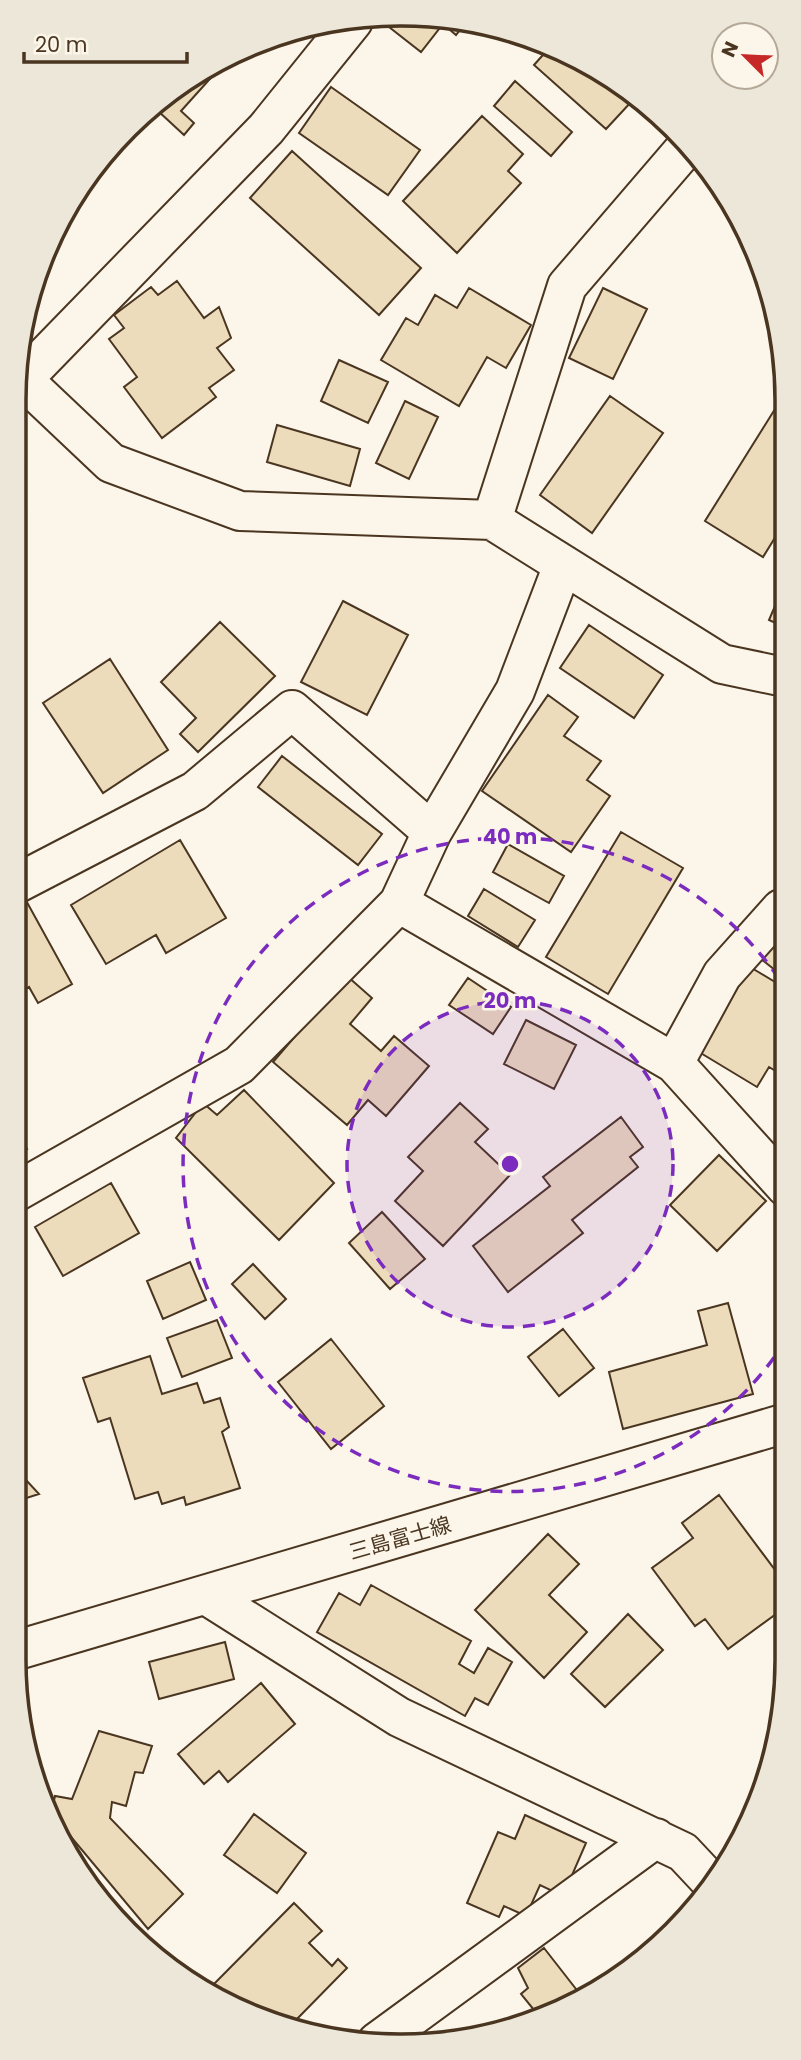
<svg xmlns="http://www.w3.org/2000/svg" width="801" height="2060" font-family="Poppins,'Noto Sans JP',sans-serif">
<rect width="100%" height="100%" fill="#fbf6e9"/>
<path fill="#ecdcbc" stroke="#4a3520" stroke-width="2" d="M 384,16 L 463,26 L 456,35 L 443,24 L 421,52 L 380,20 Z
M 550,47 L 615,79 L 614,84 L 632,101 L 606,129 L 534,65 Z
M 223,58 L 226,61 L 181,111 L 194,123 L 184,135 L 157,110 Z
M 515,81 L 572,132 L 551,156 L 494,106 Z
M 331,87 L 420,150 L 388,195 L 299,133 Z
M 482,116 L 523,154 L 508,171 L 521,183 L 457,253 L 403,201 Z
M 292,151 L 421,268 L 379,315 L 250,198 Z
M 177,281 L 204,318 L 219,307 L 231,338 L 217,348 L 234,370 L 209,388 L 216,397 L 162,438 L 124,387 L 137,377 L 109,339 L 124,328 L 114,315 L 151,287 L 158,295 Z
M 469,288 L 531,325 L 506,368 L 487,357 L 459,406 L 381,360 L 406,318 L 418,325 L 435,295 L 457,308 Z
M 603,288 L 647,309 L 613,379 L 569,358 Z
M 339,360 L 388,382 L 368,423 L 321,401 Z
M 610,396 L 663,433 L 592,533 L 540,495 Z
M 405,401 L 438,417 L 409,479 L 376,463 Z
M 775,409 L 784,414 L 784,523 L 763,557 L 705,521 Z
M 277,425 L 360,449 L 350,486 L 267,462 Z
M 784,585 L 784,627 L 769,620 Z
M 343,601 L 408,635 L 367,715 L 301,682 Z
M 220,622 L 275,676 L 198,752 L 180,734 L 196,718 L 161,682 Z
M 589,625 L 663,675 L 634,718 L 560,668 Z
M 110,659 L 168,750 L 103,793 L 43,703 Z
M 548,695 L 578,717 L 564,736 L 601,761 L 587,780 L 610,796 L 571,852 L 482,791 Z
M 282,756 L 382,834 L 358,865 L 258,787 Z
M 621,832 L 683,868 L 608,994 L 546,957 Z
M 180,840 L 226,918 L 166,953 L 156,935 L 106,964 L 71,905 Z
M 508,844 L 564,876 L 549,903 L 493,872 Z
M 484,889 L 535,920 L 518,947 L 468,916 Z
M 23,895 L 72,984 L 38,1003 L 29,987 L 14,996 L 14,901 Z
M 785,928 L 785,978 L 761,959 Z
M 750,967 L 785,988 L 785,1033 L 780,1043 L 785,1046 L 785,1074 L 784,1076 L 769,1067 L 757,1087 L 699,1052 Z
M 347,976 L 372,998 L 350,1024 L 381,1051 L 394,1036 L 429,1066 L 386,1116 L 368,1100 L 347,1125 L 273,1062 Z
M 468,978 L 511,1007 L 493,1034 L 449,1005 Z
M 526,1020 L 576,1045 L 554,1089 L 504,1064 Z
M 14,1021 L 24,1040 L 14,1046 Z
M 244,1090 L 334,1183 L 279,1240 L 176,1138 L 203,1103 L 217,1115 Z
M 460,1103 L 488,1129 L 475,1142 L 510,1175 L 443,1246 L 395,1201 L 423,1171 L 408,1157 Z
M 621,1117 L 643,1147 L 630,1157 L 638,1167 L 572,1220 L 583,1233 L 508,1292 L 473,1246 L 550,1186 L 543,1177 Z
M 14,1125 L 27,1149 L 14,1155 Z
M 719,1155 L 766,1201 L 717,1251 L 670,1205 Z
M 111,1183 L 139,1233 L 63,1276 L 35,1227 Z
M 382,1212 L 425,1259 L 390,1289 L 349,1243 Z
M 190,1262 L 206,1300 L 163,1319 L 147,1281 Z
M 253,1264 L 286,1299 L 265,1319 L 232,1284 Z
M 728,1303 L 753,1394 L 623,1429 L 609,1372 L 707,1345 L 698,1311 Z
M 217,1320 L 232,1358 L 182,1377 L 167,1338 Z
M 563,1329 L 594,1368 L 559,1396 L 528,1357 Z
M 331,1339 L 384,1406 L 331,1449 L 278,1382 Z
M 150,1356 L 162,1394 L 197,1383 L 204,1403 L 220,1398 L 229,1427 L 222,1432 L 240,1488 L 186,1505 L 184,1497 L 162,1504 L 158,1492 L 135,1499 L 110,1418 L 98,1422 L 83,1378 Z
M 14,1467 L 39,1494 L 14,1502 Z
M 719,1495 L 787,1586 L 787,1606 L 728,1649 L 705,1619 L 695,1626 L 652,1568 L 693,1538 L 682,1523 Z
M 548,1534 L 579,1564 L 549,1595 L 587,1632 L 544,1678 L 475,1610 Z
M 371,1585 L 471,1641 L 459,1664 L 474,1673 L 488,1648 L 512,1662 L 488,1705 L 475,1698 L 465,1716 L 317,1632 L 339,1593 L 360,1605 Z
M 628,1614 L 663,1650 L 605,1707 L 571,1674 Z
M 225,1642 L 234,1679 L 159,1699 L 149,1662 Z
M 261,1683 L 295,1724 L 228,1782 L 219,1771 L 204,1784 L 178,1754 Z
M 99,1731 L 152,1746 L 143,1773 L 135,1772 L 126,1806 L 112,1802 L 110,1818 L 183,1894 L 148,1929 L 51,1813 L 55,1796 L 72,1799 Z
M 254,1814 L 306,1853 L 277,1893 L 224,1855 Z
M 525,1815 L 586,1843 L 563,1896 L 540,1885 L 526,1916 L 504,1906 L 499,1917 L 467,1903 L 498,1832 L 515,1839 Z
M 294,1903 L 322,1931 L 309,1943 L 332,1966 L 338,1959 L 347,1968 L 293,2023 L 228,2001 L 212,1986 Z
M 544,1948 L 583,1998 L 538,2015 L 521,1994 L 528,1988 L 518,1968 Z"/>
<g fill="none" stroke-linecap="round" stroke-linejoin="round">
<g stroke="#4a3520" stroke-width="42">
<path id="minor" d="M 18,375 L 111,463 L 240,511 L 492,520 L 722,664 L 784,677
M 23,379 L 266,129 L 353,21
M 492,520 L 567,286 L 689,144
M 432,832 L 515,691 L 563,565
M 14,885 L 195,791 L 292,710 L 432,832 L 399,903 L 674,1063 L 786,1187
M 674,1063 L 722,975 L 781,909
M 14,1193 L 239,1065 L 399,903
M 206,1595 L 399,1717 L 683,1852 L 713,1884
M 377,2042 L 656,1838"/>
</g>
<g stroke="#4a3520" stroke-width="42">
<path id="primary" d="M 14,1651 L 786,1423"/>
</g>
<use href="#minor" stroke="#fbf6e9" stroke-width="38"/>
<use href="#primary" stroke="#fbf6e9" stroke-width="38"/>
</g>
<circle cx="510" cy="1164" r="163" fill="#7b2cbf" fill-opacity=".12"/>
<g fill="none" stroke="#7b2cbf" stroke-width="3.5" stroke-dasharray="12 9">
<circle cx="510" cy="1164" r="163"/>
<path d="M786 1340A327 327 0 1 1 784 986"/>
</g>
<g text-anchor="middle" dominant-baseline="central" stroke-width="5" stroke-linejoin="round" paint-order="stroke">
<g font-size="21" fill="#4a3520" stroke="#fbf6e9">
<text transform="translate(400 1538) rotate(-16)">三島富士線</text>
</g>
</g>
<path d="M0 0H801V2060H0ZM400 26H401A374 374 0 0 1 775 400V1660A374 374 0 0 1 401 2034H400A374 374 0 0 1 26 1660V400A374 374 0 0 1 400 26Z" fill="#ede7d9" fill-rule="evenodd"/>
<path fill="none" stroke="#4a3520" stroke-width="3.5" d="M400 26H401A374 374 0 0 1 775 400V1660A374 374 0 0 1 401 2034H400A374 374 0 0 1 26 1660V400A374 374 0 0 1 400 26Z"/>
<circle cx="510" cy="1164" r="10" fill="#7b2cbf" stroke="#fbf6e9" stroke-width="3.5"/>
<g font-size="21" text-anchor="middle" font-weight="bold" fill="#7b2cbf" stroke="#fbf6e9" stroke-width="5" stroke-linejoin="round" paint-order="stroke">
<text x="510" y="844">40 m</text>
<text x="510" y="1008">20 m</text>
</g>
<g transform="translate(745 56) rotate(294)"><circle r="33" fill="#fbf6e9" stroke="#b4a999" stroke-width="2"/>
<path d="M0-5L12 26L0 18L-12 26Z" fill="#c62828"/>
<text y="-10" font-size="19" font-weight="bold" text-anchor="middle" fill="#4a3520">N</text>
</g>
<path d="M24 52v10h163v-10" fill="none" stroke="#4a3520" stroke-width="3.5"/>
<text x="35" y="52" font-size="21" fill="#4a3520" stroke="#fbf6e9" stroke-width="5" paint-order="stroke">20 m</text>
</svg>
